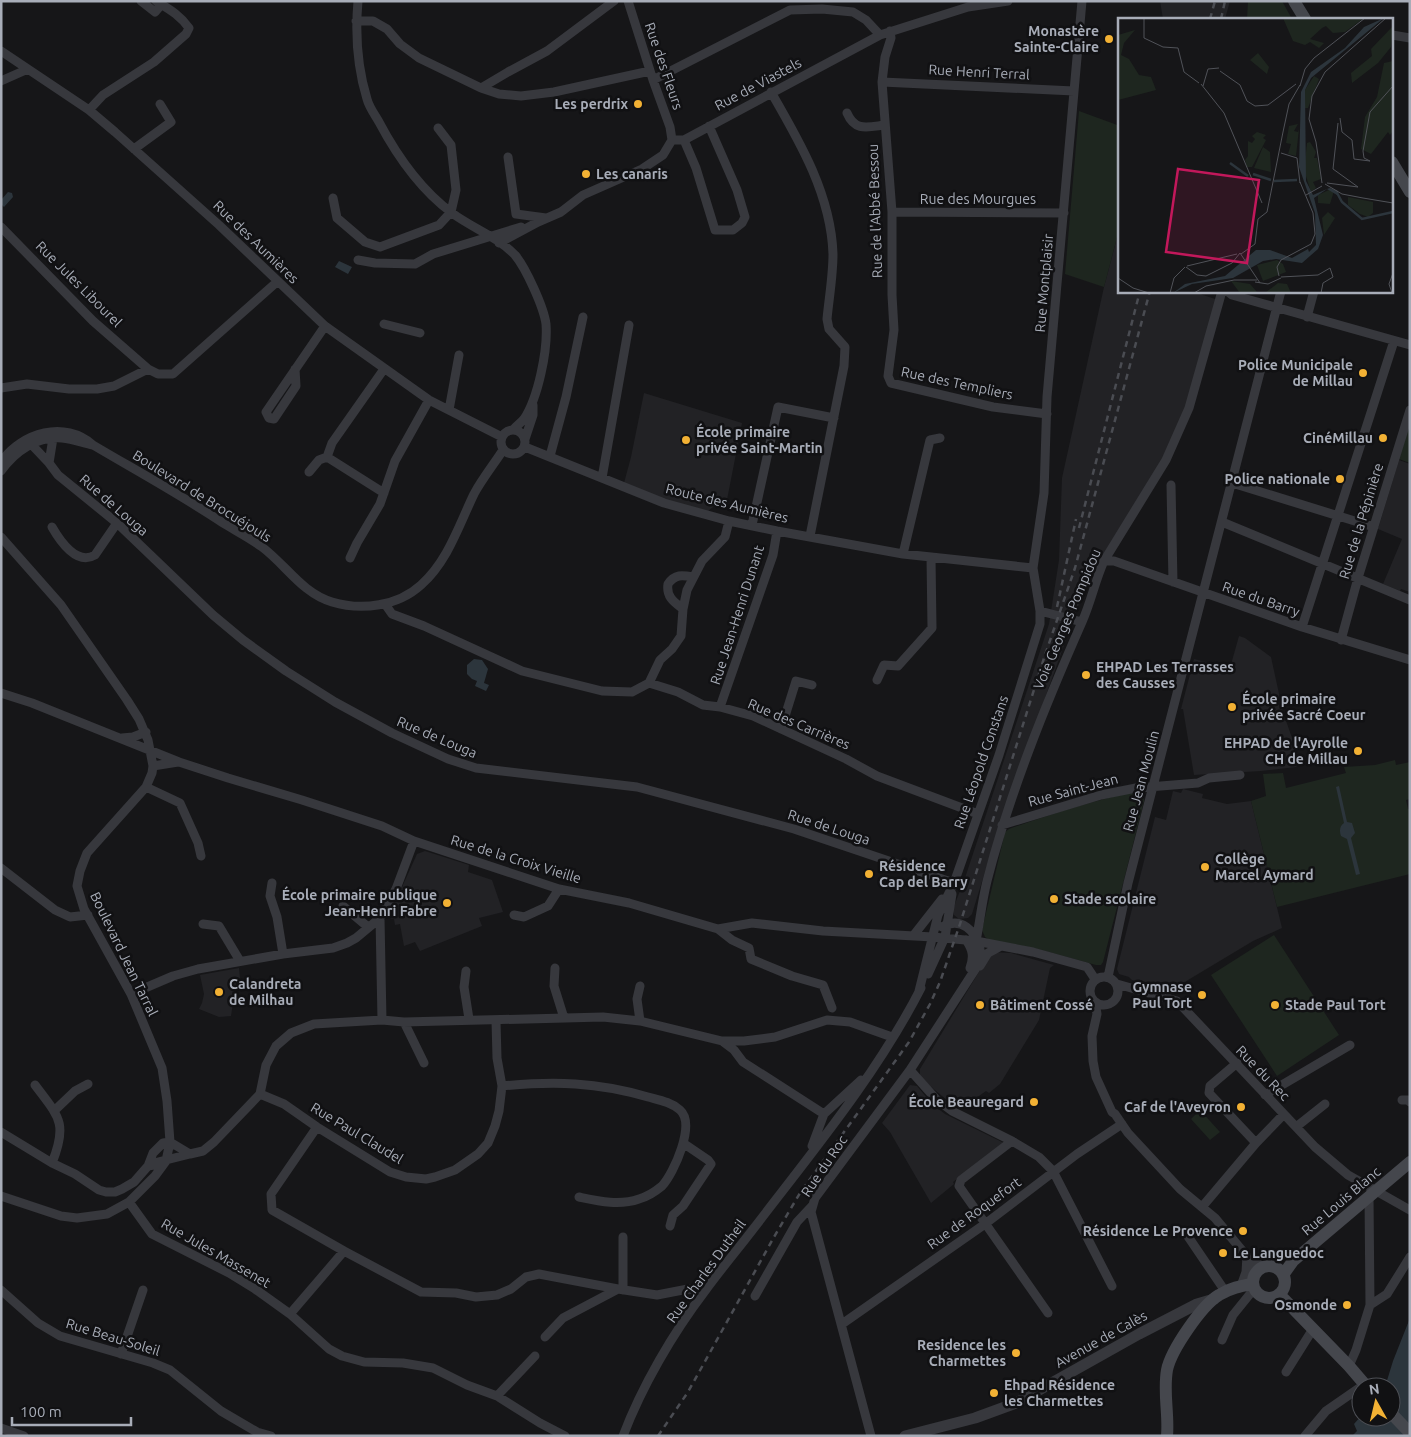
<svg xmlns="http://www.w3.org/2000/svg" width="1411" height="1437" font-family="Ubuntu,sans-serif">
<rect width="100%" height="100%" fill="#161618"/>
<path fill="#222225" d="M 1160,1 L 1230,1 L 1225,19 L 1163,19 Z
M 1120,226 L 1120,291 L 1191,291 L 1221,301 L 1192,408 L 1081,598 L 1000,823 L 972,914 L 968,918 L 959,919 L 954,915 L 953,909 L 966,875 L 1049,624 L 1059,560 L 1062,478 L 1104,287 Z
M 644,393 L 742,423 L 725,510 L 713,507 L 708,511 L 666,500 L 624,483 L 631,457 Z
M 1399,460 L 1410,464 L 1410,592 L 1401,589 L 1400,591 L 1383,584 L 1402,539 L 1378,529 Z
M 1239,636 L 1245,638 L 1271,657 L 1283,712 L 1300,761 L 1296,767 L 1261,771 L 1194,775 L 1183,709 L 1181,709 L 1194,659 L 1230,668 Z
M 1183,789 L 1203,794 L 1202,798 L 1227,804 L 1251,801 L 1282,928 L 1253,941 L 1173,989 L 1169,988 L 1168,991 L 1132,980 L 1129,977 L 1119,974 L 1117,969 L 1155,817 L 1166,820 L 1173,791 L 1181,793 Z
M 425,851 L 469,865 L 468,872 L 492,880 L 503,912 L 479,918 L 482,926 L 420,951 L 415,942 L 404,946 L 400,924 L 395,925 L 394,919 L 388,918 L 389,910 L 398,896 L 417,854 Z
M 991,952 L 1011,953 L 1054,965 L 1050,968 L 1039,1020 L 1000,1084 L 989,1093 L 986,1091 L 959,1110 L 924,1081 L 920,1075 L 920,1069 Z
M 239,968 L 240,978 L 232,996 L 233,1003 L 231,1016 L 219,1017 L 199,1009 L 202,1003 L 204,994 L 200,975 Z
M 910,1085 L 917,1086 L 932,1104 L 945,1114 L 1004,1143 L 953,1182 L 954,1184 L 931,1203 L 890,1132 L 882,1123 Z"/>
<path fill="#1e261f" d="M 1248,1 L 1282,1 L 1292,19 L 1247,19 Z
M 1079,111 L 1120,126 L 1120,226 L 1104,287 L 1065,274 Z
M 1410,423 L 1410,463 L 1399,459 Z
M 1395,760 L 1396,765 L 1410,762 L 1410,799 L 1406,800 L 1408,809 L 1410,809 L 1410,874 L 1277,907 L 1251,801 L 1266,796 L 1263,774 L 1283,773 L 1286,788 L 1346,773 L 1344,767 L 1375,765 Z
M 1139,791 L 1143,794 L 1144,801 L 1103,962 L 1101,965 L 1096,965 L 1034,948 L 990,940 L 985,937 L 982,930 L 1005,832 L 1009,829 C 1052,814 1094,800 1139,791 Z
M 1274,935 L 1339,1035 L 1277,1076 L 1211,975 Z
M 1200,1110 L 1220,1132 L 1210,1140 L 1191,1119 Z"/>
<path fill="#2c353c" d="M 8,192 L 12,193 L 13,197 L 4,207 L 1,204 L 1,200 Z
M 339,261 L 352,267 L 348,274 L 335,267 Z
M 474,659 L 482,660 L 488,669 L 484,683 L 489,685 L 486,691 L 475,686 L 477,681 L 472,679 L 467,674 L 467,665 Z
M 1339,786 L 1347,822 L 1352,823 L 1355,833 L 1351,838 L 1360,874 L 1356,875 L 1347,839 L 1341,836 C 1339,830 1340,826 1344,823 L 1336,787 Z
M 1410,1318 L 1410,1436 L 1352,1436 L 1357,1431 L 1354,1424 L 1361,1416 L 1391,1417 L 1391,1387 L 1385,1387 L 1393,1361 Z"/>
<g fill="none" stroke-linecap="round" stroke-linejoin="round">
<path stroke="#37383d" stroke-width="9" d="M 141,1 L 155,12 L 161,5
M 358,1 C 355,35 357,66 367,99 C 369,107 375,115 379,122 C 397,156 421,190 452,213 C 472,228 498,237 515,255 C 526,268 544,308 546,324 C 548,350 538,398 524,419 C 521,423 516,426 513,430
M 628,1 L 653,80 L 670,127 L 672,140
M 356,21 L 373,21 L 387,29 L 400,44 L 419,58 L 481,88 L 508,72 L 547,51 L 614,1
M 890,31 L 891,38 L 885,57 L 882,82 L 892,212 L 892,295 L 894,330 L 888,376 L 891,383 L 993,407 L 1047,414
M 1392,35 L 1410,38
M 1,51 L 89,110 L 115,132 L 219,225 L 325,326 L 429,400 L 502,437
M 653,80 L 790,10 L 822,9 L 853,12 L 866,20 L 880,35
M 1,81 L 28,69
M 882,82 L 1074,91
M 481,88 L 499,94 L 521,96 L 554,92 L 650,71
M 771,92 C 800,142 831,195 833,254 C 833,276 829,298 827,319 L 829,329 L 845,347 L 844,366 L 810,536
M 89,110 L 103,95 L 154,62 L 186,34 L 189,28 C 180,15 169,9 156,1
M 847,113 C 855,132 868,127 885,125
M 684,140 L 696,168 L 715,230 L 733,230 L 742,223 L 745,217 L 737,190 L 709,126
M 134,149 L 171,122 L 160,104
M 508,157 L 516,214 L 546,218
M 333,198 L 337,218 L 365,242 L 380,247 L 439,225 L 451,212 L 456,190 L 451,145 L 438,128
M 892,212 L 1064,213
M 1,227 L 93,321 L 148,369 L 158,374 L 173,374 L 278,281
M 499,243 L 538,222 L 561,212 L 583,195 L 642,169 L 663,155 L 672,140 L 684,140 L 880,35 L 968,7 L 1008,1
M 358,260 L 375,263 L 415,264 L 433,254 L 521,227
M 1227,291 L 1232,295 L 1410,345
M 1307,317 L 1314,291
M 384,324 L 420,333
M 295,369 L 296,386 L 274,419 L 269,418 L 266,412 L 325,326
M 1,388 L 27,384 L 69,389 L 97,389 L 114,386 L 148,369
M 449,410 L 459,355
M501 442a12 12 0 1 1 24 0a12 12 0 1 1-24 0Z
M 525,439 L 533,415 L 533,405
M 31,444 L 49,463 L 58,475 L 117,523 L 213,615 L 243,640 L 286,671 L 335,702 L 392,733 L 448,759 L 476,768 L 637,787 L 794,829 L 954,883
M 93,445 C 137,471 181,495 223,523 C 236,531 250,538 262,547 C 286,565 302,593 332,602 C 362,611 398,606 421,585 C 448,561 459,525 474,494 C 482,479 494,464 503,450
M 525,447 L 664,503 L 729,521 L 777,531 L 903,554 L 1033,568
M 550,456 L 566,397 L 583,317
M 327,457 L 332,443 L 384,369
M 327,457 L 384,493
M 1,462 C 22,432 65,420 93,445 C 83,443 73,439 62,438 C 37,436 15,451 1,471
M 49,463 L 53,438
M 309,472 L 319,460 L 327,457
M 602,478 L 629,325
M 1232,483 L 1374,527
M 1171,485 L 1173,582
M 1222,522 L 1410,600
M 752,525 L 778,407 L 834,418
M 52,527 C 60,541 77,566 95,555 L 117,523
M 1,537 L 61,605 L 127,700 L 139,719 L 148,740 L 153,766 L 152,773 L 146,787 L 87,853 L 80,871 L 77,886 L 84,909 L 131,994 L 162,1068 L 167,1101 L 170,1142 L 166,1161 L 155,1176 L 129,1202 L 107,1214 L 77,1218 L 61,1216 L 1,1196
M 903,554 L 930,440 L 940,438
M 350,558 L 357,543 L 380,504 L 395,461 L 429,400
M 1104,561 L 1114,561 L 1302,627 L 1410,660
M 385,604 L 392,614 L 424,626 L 522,671 L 602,691 L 632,692 L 649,683 L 678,692 L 703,705 L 720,707 L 753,716 L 846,759 L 877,776 L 978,814
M 683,609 C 674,602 666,597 668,584 C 675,574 682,575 693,577
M 1040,611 L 1082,622
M 1302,627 L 1394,341
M 1341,640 L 1358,578 L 1410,410
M 877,680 L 884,665 L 898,666 L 932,628 L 931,557
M 649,683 L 660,660 L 672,649 L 681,636 L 683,609 L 687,590 L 702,561 L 725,537 L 729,521
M 1,693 L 32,703 L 179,762 L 228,778 L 302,800 L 382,826 L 414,841 L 559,889 L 629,903 L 718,929 L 752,923 L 823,931 L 933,937 L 976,941 L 1033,952 L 1087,967 L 1095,979
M 720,707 L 773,555 L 777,531
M 781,729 L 796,681 L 812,685
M 122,738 L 133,737 L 146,732
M 153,766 L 178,762
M 146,787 L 180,803 L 198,843 L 201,856
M 1002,825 L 1101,795 L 1136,788 L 1198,783 L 1209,778 L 1240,775
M 1,868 L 55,910 L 70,917 L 88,915
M 272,883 L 270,896 L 277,917 L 283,954
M 343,906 L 368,927
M 514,915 L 524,917 L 548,906 L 559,889
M 380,918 L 382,1020
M 203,924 L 219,926 L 240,961
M 718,929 L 732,940 L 749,948 L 751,959 L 792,976 L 823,985 L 832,1008
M 913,936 L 942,899
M 966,940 C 973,950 974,957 970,968
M 976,941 C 980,921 982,901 987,881 C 1010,792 1045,706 1082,622 C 1091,602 1095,581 1104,561 L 1166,460 L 1189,408 L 1222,291
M 980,966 L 988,953 L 1001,946
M 555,968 L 554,986 L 564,1018
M 466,971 L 464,987 L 469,1019
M 928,974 L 945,937 L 952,894
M1090 991a14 14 0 1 1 28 0a14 14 0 1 1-28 0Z
M 1108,977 L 1128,883 L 1281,291
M 1117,984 L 1177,1001 L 1315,1147 L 1348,1175 L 1410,1210
M 640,986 L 637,999 L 640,1021
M 919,991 L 938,915 L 954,883 L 999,755 L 1040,624 L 1040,611 L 1033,568 L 1044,493 L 1047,397 L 1082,1
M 131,994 L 173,976 L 198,969 L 283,954 L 333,948 L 347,943 L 356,938 L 380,918 L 396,889 L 414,841
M 1095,1002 L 1097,1014 L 1092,1036 L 1093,1061 L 1096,1077 L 1112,1112 L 1115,1114 L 1128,1133 L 1180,1189 L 1215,1218 L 1250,1260 L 1264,1267
M 404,1022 L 424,1063
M 722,1041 L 734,1050 L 743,1062 L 824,1114
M 1237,1063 L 1210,1086 L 1209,1093 L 1256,1143
M 910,1070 L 936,1099 L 952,1111 L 1012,1141 L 1039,1157 L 1053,1171 L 1112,1286
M 35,1085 C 59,1117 68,1123 52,1163
M 502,1086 C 554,1081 597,1082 648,1097 C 659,1100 671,1102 680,1110 C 696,1124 674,1173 662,1186 C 656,1191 646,1197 639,1199 C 619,1206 598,1201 579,1197
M 260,1094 L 284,1104 L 317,1127 L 390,1172 L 406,1177 L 426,1179 L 435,1177 L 455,1170 L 478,1154 L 488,1143 L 495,1126 L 499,1111 L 502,1086 L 497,1058 L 496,1021
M 1265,1095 L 1350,1045
M 1402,1100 L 1408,1100 L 1410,1102
M 54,1111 L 75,1091 L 88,1084
M 317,1127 L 271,1194 L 272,1210 L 344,1251
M 1296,1127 L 1325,1104
M 1,1132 L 52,1163 L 75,1174 L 99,1190 L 106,1192 L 115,1192 L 122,1189 L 134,1182 L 148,1166
M 1012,1141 L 961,1180 L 959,1186 L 1048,1313
M 170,1142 L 190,1154 L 158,1162 L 154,1165 L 148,1166 L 153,1153 L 163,1143 Z
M 812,1146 L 824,1114 L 861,1080
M 190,1154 L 203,1151 L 214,1142 L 260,1094 L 266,1065 L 276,1046 L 291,1033 L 314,1024 L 382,1020 L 404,1022 L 603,1017 L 640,1021 L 722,1041 L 744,1041 L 775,1037 L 827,1020 L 850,1022 L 892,1037
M 129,1202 L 152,1234 L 229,1273 L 255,1289 L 290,1314 L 329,1349 L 342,1356 L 364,1362 L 403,1363 L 433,1368 L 467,1385 L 497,1396 L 540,1423 L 565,1436
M 1202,1207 L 1256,1143 L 1284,1114
M 670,1226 L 673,1215 L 683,1206 L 711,1164 L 708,1160 L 683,1143
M 1187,1235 L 1225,1291
M 623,1237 L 623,1290
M 1250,1260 L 1254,1275
M 1241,1286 L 1246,1272 L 1247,1256
M 1,1290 L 38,1323 L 60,1336 L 153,1363 L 170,1370 L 221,1411 L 257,1432 L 271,1436
M 755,1296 L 797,1222 L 812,1206
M 1370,1305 L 1387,1294 L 1410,1257
M 290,1314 L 344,1251 L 421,1292 L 456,1293 L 476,1297 L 497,1295 L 511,1289 L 526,1277 L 539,1274 L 618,1289 L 657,1295 L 688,1289 L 705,1290
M 842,1324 L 985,1224 L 1077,1154 L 1122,1124
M 545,1337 L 563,1318 L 618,1289
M 1222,1340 L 1233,1315 L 1254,1289
M 121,1354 L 143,1290
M 1349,1366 L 1356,1350 L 1370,1305 L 1369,1196
M 1286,1372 L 1313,1329
M 497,1396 L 535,1356
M 1,1428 L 24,1436
M 623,1436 C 642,1386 673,1333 705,1291 C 721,1269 738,1249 754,1228 C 813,1151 877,1074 921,988
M 871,1436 L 811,1212 L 815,1198 L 910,1070 L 978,965 C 979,960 981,953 980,949 C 976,931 961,916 942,927
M 1305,1436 L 1326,1411 L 1365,1384"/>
<path stroke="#37383d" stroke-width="11" d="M 905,1436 L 975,1418 L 1016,1403 L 1139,1334 L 1197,1304 L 1214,1299"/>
<path stroke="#45474d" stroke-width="12" d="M 1294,1 L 1305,19
M 1392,162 L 1410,192
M1253 1282a16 16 0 1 1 32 0a16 16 0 1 1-32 0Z
M 1283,1275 L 1293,1261 L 1410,1162
M 1279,1294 L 1349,1366 L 1367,1387
M 1391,1413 L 1410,1433
M 1167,1436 C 1169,1414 1163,1392 1167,1370 C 1171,1350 1202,1305 1219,1295 C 1230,1288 1241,1286 1252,1284"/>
<path stroke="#4a4c52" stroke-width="2.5" stroke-dasharray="6 5" stroke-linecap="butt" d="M 1210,19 L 1215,1
M 1221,19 L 1225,1
M 1079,528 L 1140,291
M 1057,607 L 1076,519
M 658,1436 L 688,1392 L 774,1237 L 800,1193 L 909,1042 L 930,1004 L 940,982 L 960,924 L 1045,655 L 1075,568 L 1150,291"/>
</g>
<g fill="#f2b134" stroke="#111113" stroke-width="2">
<circle cx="1109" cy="39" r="5"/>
<circle cx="638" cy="104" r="5"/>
<circle cx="586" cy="174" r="5"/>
<circle cx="1363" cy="373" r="5"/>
<circle cx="1383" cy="438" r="5"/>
<circle cx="686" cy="440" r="5"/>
<circle cx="1340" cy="479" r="5"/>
<circle cx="1086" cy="675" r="5"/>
<circle cx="1232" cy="707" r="5"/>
<circle cx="1358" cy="751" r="5"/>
<circle cx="1205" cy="867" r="5"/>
<circle cx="869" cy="874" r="5"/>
<circle cx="1054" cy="899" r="5"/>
<circle cx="447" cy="903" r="5"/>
<circle cx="219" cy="992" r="5"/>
<circle cx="1202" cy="995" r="5"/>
<circle cx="980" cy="1005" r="5"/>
<circle cx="1275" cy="1005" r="5"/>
<circle cx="1034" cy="1102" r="5"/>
<circle cx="1241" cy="1107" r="5"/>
<circle cx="1243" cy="1231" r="5"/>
<circle cx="1223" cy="1253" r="5"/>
<circle cx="1347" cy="1305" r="5"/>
<circle cx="1016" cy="1353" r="5"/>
<circle cx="994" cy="1393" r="5"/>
</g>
<g text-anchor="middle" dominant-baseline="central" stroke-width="5" stroke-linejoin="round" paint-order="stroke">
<g font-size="14" font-weight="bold" fill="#a8adb8" stroke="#111113" text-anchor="end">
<text x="1099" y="31">Monastère<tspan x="1099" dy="16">Sainte-Claire</tspan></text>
<text x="628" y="104">Les perdrix</text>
<text x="596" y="174" text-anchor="start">Les canaris</text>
<text x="1353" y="365">Police Municipale<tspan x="1353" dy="16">de Millau</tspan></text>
<text x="696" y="432" text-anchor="start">École primaire<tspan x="696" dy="16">privée Saint-Martin</tspan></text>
<text x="1373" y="438">CinéMillau</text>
<text x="1330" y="479">Police nationale</text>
<text x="1096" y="667" text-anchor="start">EHPAD Les Terrasses<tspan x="1096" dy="16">des Causses</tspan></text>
<text x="1242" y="699" text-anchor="start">École primaire<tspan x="1242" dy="16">privée Sacré Coeur</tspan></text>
<text x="1348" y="743">EHPAD de l'Ayrolle<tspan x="1348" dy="16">CH de Millau</tspan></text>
<text x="1215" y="859" text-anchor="start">Collège<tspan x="1215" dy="16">Marcel Aymard</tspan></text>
<text x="879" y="866" text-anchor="start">Résidence<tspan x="879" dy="16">Cap del Barry</tspan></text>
<text x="437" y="895">École primaire publique<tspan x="437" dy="16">Jean-Henri Fabre</tspan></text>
<text x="1064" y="899" text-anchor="start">Stade scolaire</text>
<text x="229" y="984" text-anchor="start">Calandreta<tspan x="229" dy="16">de Milhau</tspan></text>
<text x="1192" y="987">Gymnase<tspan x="1192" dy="16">Paul Tort</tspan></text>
<text x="990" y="1005" text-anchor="start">Bâtiment Cossé</text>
<text x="1285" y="1005" text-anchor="start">Stade Paul Tort</text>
<text x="1024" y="1102">École Beauregard</text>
<text x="1231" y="1107">Caf de l'Aveyron</text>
<text x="1233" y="1231">Résidence Le Provence</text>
<text x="1233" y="1253" text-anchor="start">Le Languedoc</text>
<text x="1337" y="1305">Osmonde</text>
<text x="1006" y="1345">Residence les<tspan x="1006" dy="16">Charmettes</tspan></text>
<text x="1004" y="1385" text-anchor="start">Ehpad Résidence<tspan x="1004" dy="16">les Charmettes</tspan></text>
</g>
<g font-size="14" fill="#a8adb8" stroke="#111113">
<text transform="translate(664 66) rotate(71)">Rue des Fleurs</text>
<text transform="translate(979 72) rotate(3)">Rue Henri Terral</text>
<text transform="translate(758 84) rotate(-28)">Rue de Viastels</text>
<text x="978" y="199">Rue des Mourgues</text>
<text transform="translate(875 211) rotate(-92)">Rue de l'Abbé Bessou</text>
<text transform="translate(256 242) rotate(44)">Rue des Aumières</text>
<text transform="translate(1044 283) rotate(-85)">Rue Montplaisir</text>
<text transform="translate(79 284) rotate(45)">Rue Jules Libourel</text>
<text transform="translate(957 383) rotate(12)">Rue des Templiers</text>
<text transform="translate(202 496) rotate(32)">Boulevard de Brocuéjouls</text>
<text transform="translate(727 503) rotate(14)">Route des Aumières</text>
<text transform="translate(114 505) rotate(41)">Rue de Louga</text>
<text transform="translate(1361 521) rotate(-73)">Rue de la Pépinière</text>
<text transform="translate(1261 599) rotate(19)">Rue du Barry</text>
<text transform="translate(737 615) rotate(-72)">Rue Jean-Henri Dunant</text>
<text transform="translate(1067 619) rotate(-67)">Voie Georges Pompidou</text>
<text transform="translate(799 724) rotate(23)">Rue des Carrières</text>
<text transform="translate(437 737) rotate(23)">Rue de Louga</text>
<text transform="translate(981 762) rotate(-71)">Rue Léopold Constans</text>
<text transform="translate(1141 781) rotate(-75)">Rue Jean Moulin</text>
<text transform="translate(1073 790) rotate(-15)">Rue Saint-Jean</text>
<text transform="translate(829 827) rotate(18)">Rue de Louga</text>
<text transform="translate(516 859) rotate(17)">Rue de la Croix Vieille</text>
<text transform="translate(124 954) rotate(64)">Boulevard Jean Tarral</text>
<text transform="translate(1263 1073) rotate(46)">Rue du Rec</text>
<text transform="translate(357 1133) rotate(31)">Rue Paul Claudel</text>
<text transform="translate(824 1166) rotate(-56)">Rue du Roc</text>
<text transform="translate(1341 1201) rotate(-40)">Rue Louis Blanc</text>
<text transform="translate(974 1213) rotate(-36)">Rue de Roquefort</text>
<text transform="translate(216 1253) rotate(30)">Rue Jules Massenet</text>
<text transform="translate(706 1271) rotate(-54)">Rue Charles Dutheil</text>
<text transform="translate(113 1337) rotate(17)">Rue Beau-Soleil</text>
<text transform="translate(1101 1339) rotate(-29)">Avenue de Calès</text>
</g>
</g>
<g transform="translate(1118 18)">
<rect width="275" height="275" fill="#161618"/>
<path d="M 165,0 L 246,0 L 227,14 L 215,15 L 208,8 L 204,10 L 192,21 L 206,25 L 201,30 L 192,24 L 187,27 L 175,23 ZM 275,8 L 273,29 L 260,45 L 234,65 L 233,55 L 254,38 L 253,31 ZM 17,12 L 6,25 L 3,37 L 11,41 L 21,57 L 33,59 L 38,72 L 0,82 L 0,17 ZM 140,35 L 151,49 L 149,56 L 132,42 ZM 275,43 L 275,113 L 272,117 L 270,114 L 253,136 L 243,131 L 247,99 L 259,79 L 266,45 ZM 196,58 L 201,61 L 190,90 L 186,90 L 187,72 ZM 180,106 L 176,113 L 180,114 L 181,111 L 178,138 L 170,136 L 173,126 L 168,125 L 171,108 ZM 139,114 L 148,117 L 145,120 L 148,122 L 134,149 L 129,149 L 127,142 L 130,138 L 130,123 L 134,125 L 137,121 L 134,118 ZM 192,124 L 198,134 L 196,140 L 199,140 L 203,161 L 195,164 L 198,170 L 193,174 L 186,152 L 189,125 ZM 145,129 L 152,134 L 153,154 L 136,150 ZM 211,172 L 216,173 L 212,186 L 200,185 L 200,177 ZM 230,179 L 255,184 L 255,195 L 250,199 L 242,196 L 230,187 ZM 210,194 L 217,200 L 206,217 L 204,200 ZM 159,242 L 165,246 L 168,254 L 145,263 L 139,247 ZM 113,263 L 132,266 L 139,274 L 147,275 L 160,265 L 169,266 L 173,275 L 122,275 Z" fill="#1e261f"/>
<path d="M 266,0 L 193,60 L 187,72 L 188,163 L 195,177 L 209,171 L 212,170 L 220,173 L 219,177 L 209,171 L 196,180 L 205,217 L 200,231 L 184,245 L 158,241 L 145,243 L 115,260 L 74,266 L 55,275 L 67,266 L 107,258 L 138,232 L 152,232 L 174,240 L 190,231 L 191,234 L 198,227 L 197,195 L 181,149 L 183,74 L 193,54 L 227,30 L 246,9 Z" fill="#2c353c"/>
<path fill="none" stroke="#2c353c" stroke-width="2.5" d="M 112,145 L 130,158M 135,156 L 153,162M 156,163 L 179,162M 218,173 L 224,184 L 244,201 L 275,194"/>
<path fill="none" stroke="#505258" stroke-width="1" d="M 26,0 L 26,20 L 45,29 L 60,30 L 66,54 L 81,65M 102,53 L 122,67 L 129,83 L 137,88 L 150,87 L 178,66M 83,66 L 106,95 L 144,185M 85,68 L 90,51 L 101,50M 182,68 L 187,51 L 196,40 L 247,0M 222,100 L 224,114 L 234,122 L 236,141 L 252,143 L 246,140 L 245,133 L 252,94 L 275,68M 165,114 L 171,86 L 182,67M 163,135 L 179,140 L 182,165M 204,165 L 198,124 L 191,101 L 194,78 L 207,54 L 268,0M 209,165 L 240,169 L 215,151 L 220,105M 207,166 L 224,176 L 245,180M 188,177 L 204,168M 245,180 L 275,185M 137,226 L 140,201 L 149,194 L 165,114M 122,235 L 142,265M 123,236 L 137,226M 69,248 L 119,236M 68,249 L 79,257 L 88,258 L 114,245 L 122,235M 161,258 L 159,249 L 163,242 L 193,226 L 197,216 L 195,195 L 182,164M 163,259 L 200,257 L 212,250 L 215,259 L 205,265 L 203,275M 0,260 L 15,270 L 31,275M 137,264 L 150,266 L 163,260M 52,275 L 56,260 L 67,249M 76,275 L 88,268 L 116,262 L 139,262M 274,275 L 271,266 L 275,255"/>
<path fill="#c2185b" fill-opacity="0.15" stroke="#c2185b" stroke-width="2.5" d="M 60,151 L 141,162 L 129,245 L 48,234 Z"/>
<rect width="275" height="275" fill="none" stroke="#a8adb8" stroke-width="2.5"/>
</g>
<rect width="1411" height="1437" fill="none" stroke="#a8adb8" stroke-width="5"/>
<g transform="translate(1376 1402) rotate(352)"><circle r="24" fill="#111113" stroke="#4d4f55"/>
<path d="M0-4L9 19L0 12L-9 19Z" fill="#f2b134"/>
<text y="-8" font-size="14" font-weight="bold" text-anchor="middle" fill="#a8adb8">N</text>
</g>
<path d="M12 1417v8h119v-8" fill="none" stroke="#a8adb8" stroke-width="2.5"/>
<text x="20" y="1417" font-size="15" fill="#a8adb8" stroke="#111113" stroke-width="4" paint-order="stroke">100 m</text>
</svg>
